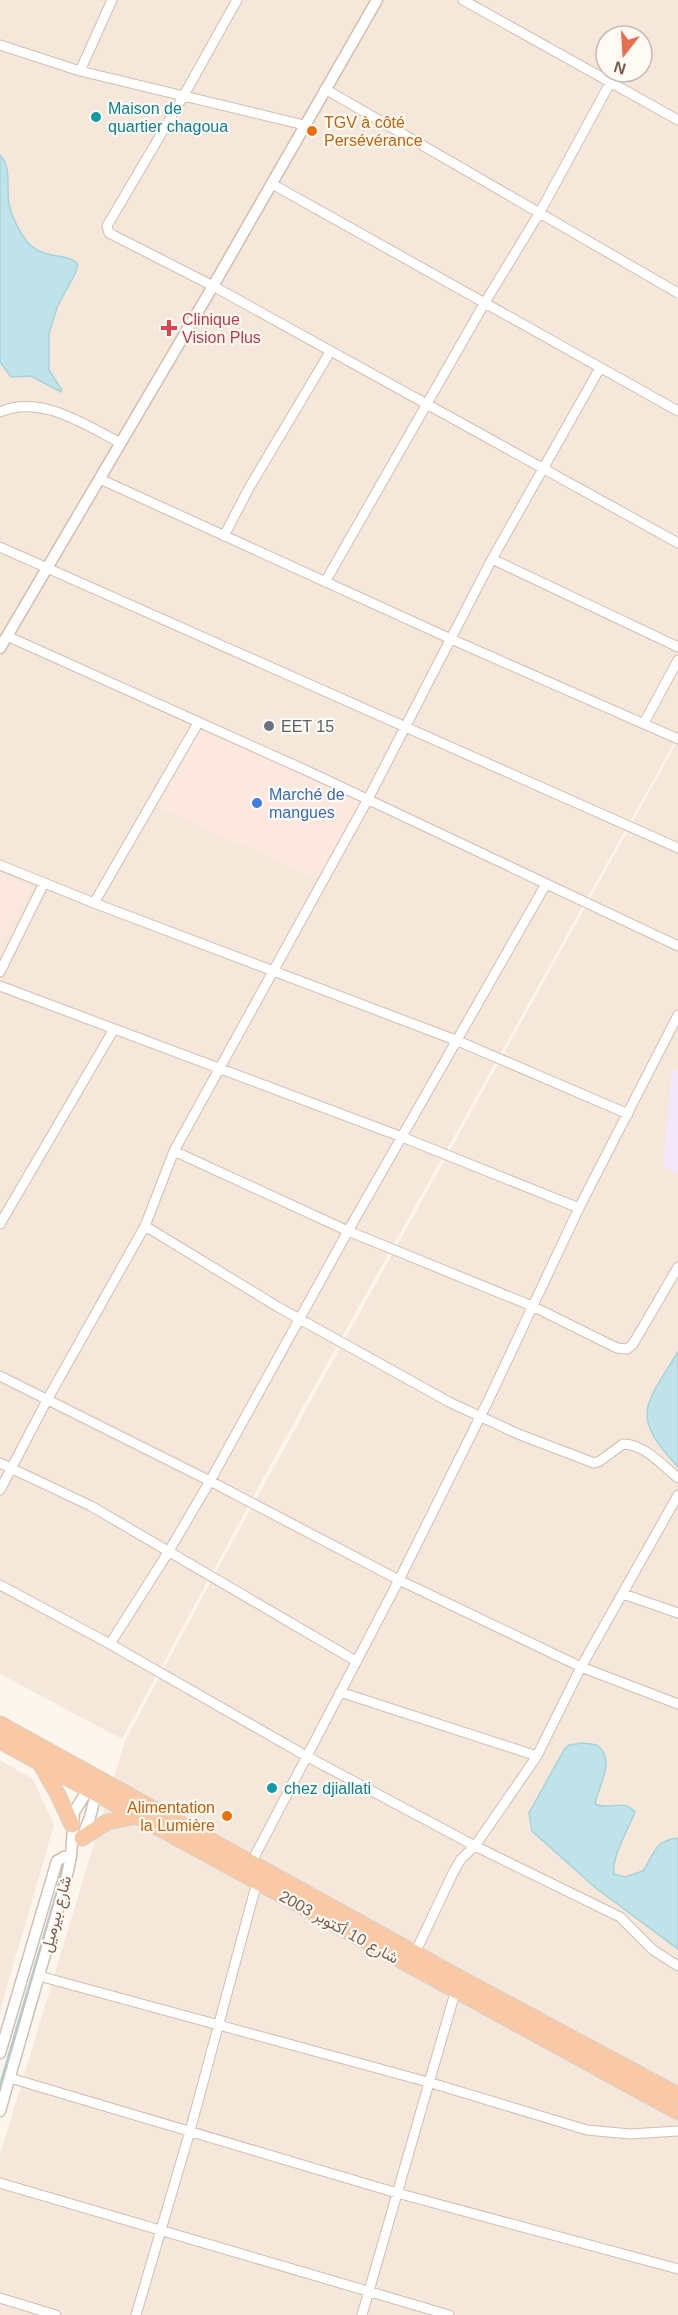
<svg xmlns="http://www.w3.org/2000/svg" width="678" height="2315" font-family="Helvetica,Vazirmatn,sans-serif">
<rect width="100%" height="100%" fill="#fdf6ec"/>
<path fill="#f5e8da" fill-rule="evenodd" d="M 0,0 L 678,0 L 678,736 L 272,1462 L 122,1739 L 0,1674 ZM 606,36 L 642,36 L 642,72 L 606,72 Z
M 678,740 L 678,2315 L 0,2315 L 0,2155 L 125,1741 L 224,1557 Z
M 0,1760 L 33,1779 L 54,1825 L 0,2011 Z"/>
<path fill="#fde8e0" d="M 200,728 L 360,801 L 319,879 L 155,806 Z
M 0,875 L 32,887 L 0,945 Z"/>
<path fill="#f3e8fa" d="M 672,1070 L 678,1071 L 678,1173 L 663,1167 Z"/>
<path fill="#bfe3e8" stroke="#a5d3da" stroke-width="1.5" d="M 0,155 C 12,167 6,188 9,204 C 11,213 15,223 20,231 C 38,265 66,250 78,264 L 75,274 L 58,305 L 49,333 L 49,370 L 62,390 L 61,392 L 31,376 L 11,377 L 0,362 Z
M 678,1352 L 678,1467 C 630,1415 644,1407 678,1352 Z
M 583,1743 L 597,1745 C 617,1760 598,1786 595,1804 C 608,1811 623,1798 635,1812 C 629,1828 611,1857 614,1874 L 625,1877 L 643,1871 C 655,1854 653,1841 678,1838 L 678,1949 L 597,1889 L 532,1831 L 529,1813 L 564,1750 L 569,1745 Z"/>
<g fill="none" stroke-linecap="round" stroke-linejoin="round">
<path stroke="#a5d3da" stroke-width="3" d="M 0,2086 L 58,1889 L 64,1860"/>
<g stroke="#d1beb0" stroke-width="11">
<path id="minor" d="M 237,0 L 184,95 L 107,226 L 109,233 L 213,286 L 678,543
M 463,0 L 678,120
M 0,45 L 80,71 L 304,125
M 80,71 L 112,0
M 325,89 L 678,293
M 272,184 L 678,411
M 0,412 C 41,394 85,425 121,443
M 100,479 L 451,639 L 678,739
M 224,536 L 249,488 L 330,352
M 0,547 L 678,848
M 492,559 L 678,647
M 325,582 L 484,304 L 540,212 L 610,83
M 7,636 L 314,774 L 678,946
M 644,723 L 678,660
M 0,865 L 94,903 L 458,1041 L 628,1114
M 94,903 L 198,723
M 0,972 L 44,883
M 0,986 L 402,1137 L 579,1208
M 174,1151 L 348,1231 L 532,1306 L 617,1348 L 627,1349 L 633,1344 L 678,1267
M 0,1224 L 114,1029
M 145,1226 L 278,1307 L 449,1402 L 518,1434 L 594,1463 L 600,1461 L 623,1444 C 644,1444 662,1465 678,1478
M 0,1376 L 210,1481 L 399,1580 L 581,1667 L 678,1704
M 0,1463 L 91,1506 L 356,1661
M 0,1490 L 47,1400 L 145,1226 L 174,1151 L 368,799 L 492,559 L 600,368
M 0,1585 L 110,1644 L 308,1757 L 475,1846 L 620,1917 L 653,1950 L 678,1966
M 623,1594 L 678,1613
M 110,1644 L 169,1551 L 210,1481 L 348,1231 L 546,884
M 340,1692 L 537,1756
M 249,1867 L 399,1580 L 489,1399 L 579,1208 L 678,1015
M 415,1953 L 453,1873 L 461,1859 L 475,1846 L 537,1756 L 581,1667 L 678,1495
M 39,1976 L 428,2082 L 587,2130 L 630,2134 L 678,2131
M 10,2078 L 397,2193 L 678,2269
M 0,2183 L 449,2315
M 0,2298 L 56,2315
M 136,2315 L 190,2131 L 257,1882
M 362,2315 L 457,1986"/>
</g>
<g stroke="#d1beb0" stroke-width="13">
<path id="tertiary" d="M 0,648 L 213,286 L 377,0
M 82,1838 L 90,1817 L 97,1790
M 0,2053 L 57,1861 L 64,1857 L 71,1856
M 0,2111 L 65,1885 L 71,1856 L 74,1812 L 91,1785"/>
</g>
<g stroke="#dad1cd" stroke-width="17">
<path id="trunk" d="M 0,1724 L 460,1978 L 678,2095
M 0,1741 L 678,2112
M 41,1765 L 57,1793 L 72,1825
M 82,1838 L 107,1822 L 137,1816"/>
</g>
<use href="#minor" stroke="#fff" stroke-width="9"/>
<use href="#tertiary" stroke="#fff" stroke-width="10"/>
<use href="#trunk" stroke="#f9c8a4" stroke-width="15"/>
</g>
<g fill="#0f9aa8" stroke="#fffaf3" stroke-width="2">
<circle cx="96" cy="117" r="6"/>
<circle cx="272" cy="1788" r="6"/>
</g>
<g fill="#e8710a" stroke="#fffaf3" stroke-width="2">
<circle cx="312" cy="131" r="6"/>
<circle cx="227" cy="1816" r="6"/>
</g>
<path fill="#e0444e" stroke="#fffaf3" stroke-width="2" d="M166 319h6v6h6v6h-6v6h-6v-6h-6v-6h6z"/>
<circle fill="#6b7280" stroke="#fffaf3" stroke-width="2" cx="269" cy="726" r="6"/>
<circle fill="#3f7fe0" stroke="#fffaf3" stroke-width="2" cx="257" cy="803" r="6"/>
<g text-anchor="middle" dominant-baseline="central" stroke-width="4.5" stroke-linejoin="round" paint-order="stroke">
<g font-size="16" fill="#0d838f" stroke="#fffaf3" text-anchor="start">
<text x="108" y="108">Maison de<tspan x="108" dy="18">quartier chagoua</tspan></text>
<text x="284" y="1788">chez djiallati</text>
</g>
<g font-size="16" fill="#c56008" stroke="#fffaf3" text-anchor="start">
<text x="324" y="122">TGV à côté<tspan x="324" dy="18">Persévérance</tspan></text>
<text x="215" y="1807" text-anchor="end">Alimentation<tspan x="215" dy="18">la Lumière</tspan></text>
</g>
<g font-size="16" fill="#be3a42" stroke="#fffaf3" text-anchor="start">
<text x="182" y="319">Clinique<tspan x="182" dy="18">Vision Plus</tspan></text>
</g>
<g font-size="16" fill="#5b616d" stroke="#fffaf3" text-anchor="start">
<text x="281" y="726">EET 15</text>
</g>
<g font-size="16" fill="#366cbe" stroke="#fffaf3" text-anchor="start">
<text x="269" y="794">Marché de<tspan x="269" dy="18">mangues</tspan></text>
</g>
<g font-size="16" fill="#7a5c4d" stroke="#fffaf3">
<text transform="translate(56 1914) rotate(-75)">شارع بيرميل</text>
<text transform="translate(339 1927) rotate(29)">شارع 10 أكتوبر 2003</text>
</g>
</g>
<g transform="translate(624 54) rotate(197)"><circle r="28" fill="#fffaf3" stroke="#cabbb1" stroke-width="1.5"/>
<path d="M0-4.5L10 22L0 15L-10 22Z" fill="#e76f51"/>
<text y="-9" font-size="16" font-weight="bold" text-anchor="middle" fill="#7a5c4d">N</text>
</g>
</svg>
